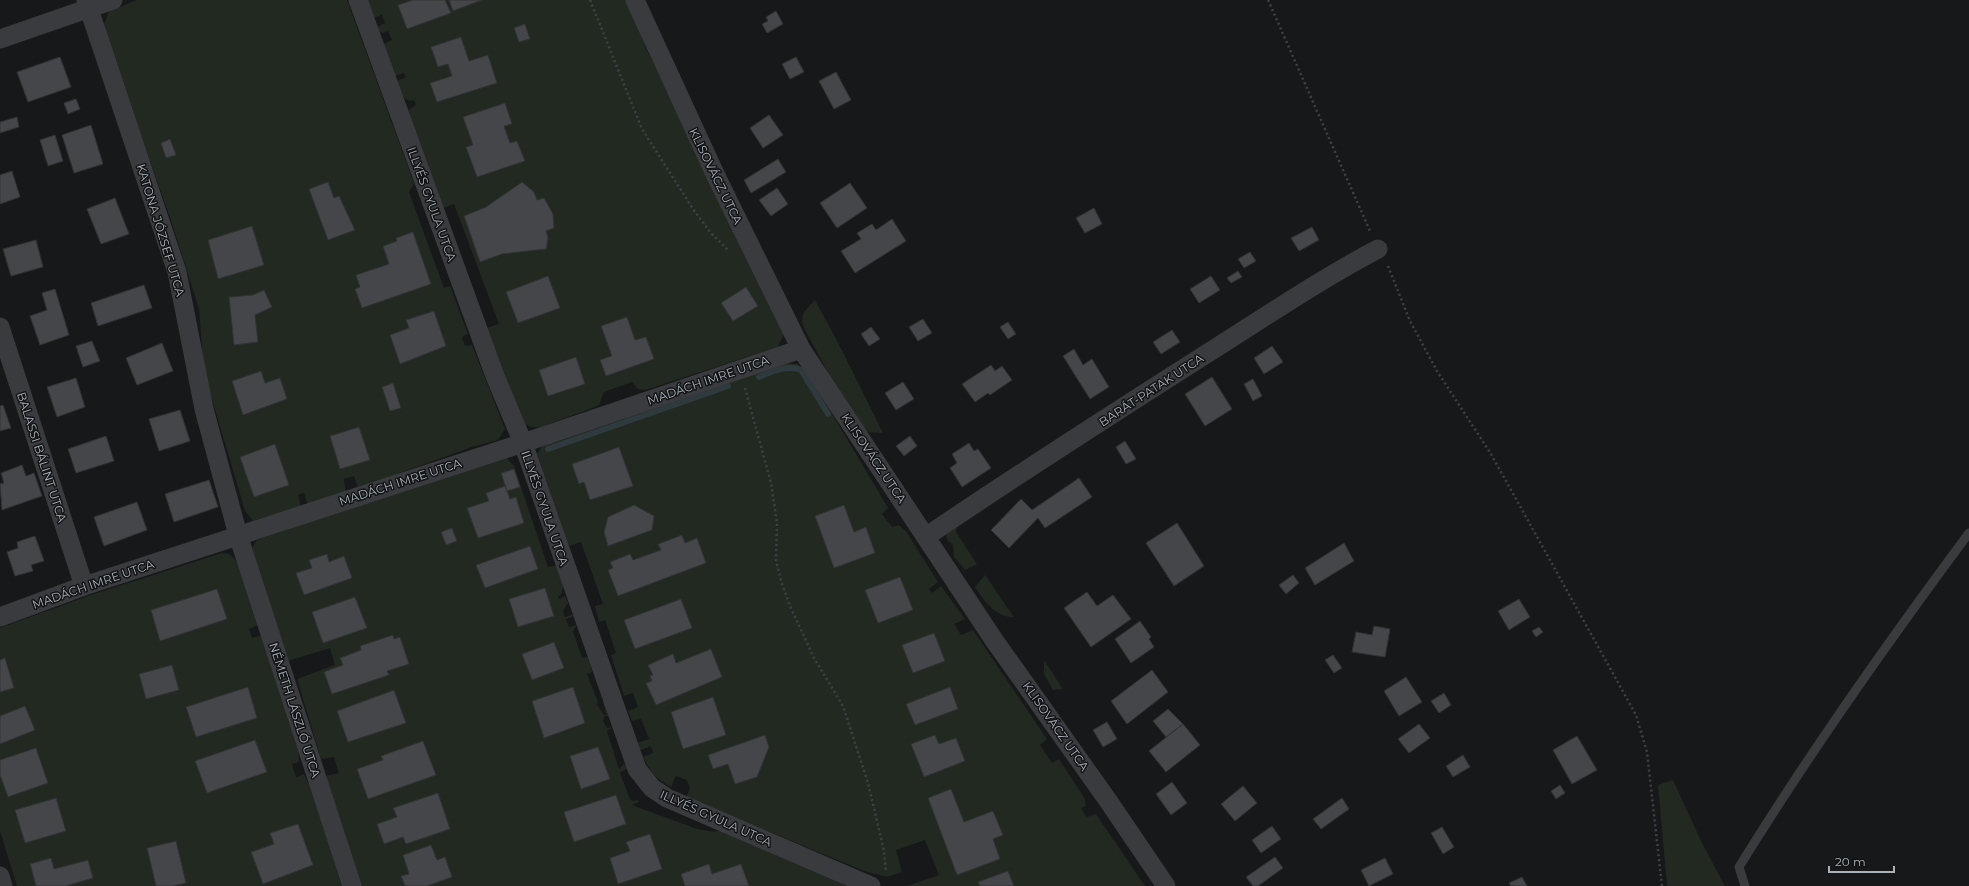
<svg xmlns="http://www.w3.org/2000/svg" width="1969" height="886" font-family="Montserrat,sans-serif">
<rect width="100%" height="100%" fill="#171819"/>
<path fill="#222921" d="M 137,0 L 347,0 L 414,183 L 409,192 L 444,288 L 450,286 L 468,334 L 462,337 L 465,346 L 472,345 L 505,429 L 498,440 L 472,447 L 358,488 L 354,476 L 344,479 L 346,493 L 308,505 L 304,493 L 298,495 L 301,506 L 253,521 L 245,511 L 209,389 L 203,359 L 199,309 L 172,223 L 113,56 L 104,24 L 108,13 L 112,10 Z
M 366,0 L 628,0 L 645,46 L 784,334 L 778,347 L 645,390 L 638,389 L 632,382 L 604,392 L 599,405 L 595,407 L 541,427 C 532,428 528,427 522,420 L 486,328 L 499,324 L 454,204 L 441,209 L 407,111 L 416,105 L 414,100 L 410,101 L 404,98 L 397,81 L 406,77 L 404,73 L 395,76 L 383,44 L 392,40 L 388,31 L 383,33 L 377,30 L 379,26 L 385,23 L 382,15 L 373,18 Z
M 815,300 L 842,350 L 883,433 L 863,432 L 844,402 L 805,330 C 798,315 805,311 815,300 Z
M 786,363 L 798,364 L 810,377 L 887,506 L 888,508 L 882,514 L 892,527 L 899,525 L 906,531 L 938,582 L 929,589 L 932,593 L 941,586 L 965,619 L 954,624 L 961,635 L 973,630 L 1047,739 L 1040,745 L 1052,763 L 1059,759 L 1085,799 L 1086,806 L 1081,808 L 1087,817 L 1096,814 L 1145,886 L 907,886 L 939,875 L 925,840 L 896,850 L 902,872 L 887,877 L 864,871 L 686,797 L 690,788 L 687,780 L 676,776 L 671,787 C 657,780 650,771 643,757 L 653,753 L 651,746 L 638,751 L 637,743 L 649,739 L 641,719 L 632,721 L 628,711 L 638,707 L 633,693 L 624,696 L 611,655 L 616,653 L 605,620 L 599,622 L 595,606 L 603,604 L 581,542 L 569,546 L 537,454 L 543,445 Z
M 507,458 L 514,466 L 548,567 L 558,565 L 564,588 L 562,589 L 562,593 L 558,597 L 559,599 L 565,596 L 568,603 L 563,611 L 565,617 L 574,614 L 574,616 L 566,619 L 569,627 L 577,625 L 573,631 L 582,658 L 588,657 L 592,672 L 587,674 L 598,702 L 597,705 L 605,716 L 606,714 L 603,702 L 604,701 L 608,716 L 605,716 L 603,721 L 607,728 L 613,727 L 607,731 L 619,769 L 624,764 L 628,768 L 620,773 L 630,799 L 632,801 L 638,800 L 639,802 L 632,805 L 697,829 L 715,832 L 719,830 L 847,886 L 360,886 L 326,776 L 339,773 L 334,757 L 321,759 L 297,679 L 335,665 L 330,648 L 288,661 L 252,548 L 256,541 L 262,538 L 358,505 Z
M 957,524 L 956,532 L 977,564 L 965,570 L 954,557 L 953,545 L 948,541 L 946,536 L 948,531 Z
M 222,553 C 231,553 233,557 238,564 L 258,625 L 249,629 L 252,638 L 261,635 L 298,751 L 299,762 L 292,764 L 296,777 L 304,774 L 310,787 L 342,886 L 17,886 L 0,831 L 0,628 L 91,595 Z
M 985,575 L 1014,617 C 996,618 984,601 975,587 Z
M 1044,660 L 1063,689 L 1053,690 L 1044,674 Z
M 1673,780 L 1702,843 L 1725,886 L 1667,886 L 1658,785 Z"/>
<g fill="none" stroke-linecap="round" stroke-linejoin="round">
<path stroke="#2e3a3d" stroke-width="6" d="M 759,377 C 772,372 787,364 801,370 L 828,414
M 548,449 L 728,386"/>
</g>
<path fill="#444649" stroke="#313235" d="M 413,0 L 445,0 L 451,13 L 407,29 L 398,5 Z
M 449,0 L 482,0 L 453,11 Z
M 776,11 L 783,24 L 767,33 L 762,24 L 768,21 L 766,17 Z
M 525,24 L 530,39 L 519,42 L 514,28 Z
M 461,37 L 469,61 L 488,55 L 497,83 L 437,102 L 430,83 L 452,76 L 448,64 L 438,67 L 431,47 Z
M 60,57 L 71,87 L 28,102 L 17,72 Z
M 796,57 L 804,72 L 790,79 L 782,64 Z
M 836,72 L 851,100 L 834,109 L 819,81 Z
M 76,99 L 80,109 L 68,114 L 64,103 Z
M 505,103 L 512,124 L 504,126 L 510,143 L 517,141 L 525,161 L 477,177 L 466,147 L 473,145 L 463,117 Z
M 769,115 L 783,135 L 763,148 L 750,128 Z
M 17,117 L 19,127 L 0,133 L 0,122 Z
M 91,125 L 103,164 L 74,173 L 62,135 Z
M 55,135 L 63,161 L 48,166 L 40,140 Z
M 170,139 L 176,155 L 166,158 L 161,143 Z
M 778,159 L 786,172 L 751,193 L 744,180 Z
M 12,171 L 20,197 L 0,204 L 0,175 Z
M 328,182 L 334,198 L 339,196 L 355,230 L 328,240 L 309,189 Z
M 522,182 L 534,192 L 537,200 L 544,198 L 553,214 L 554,228 L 546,231 L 548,238 L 546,249 L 502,254 L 480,262 L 464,216 L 486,207 Z
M 850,183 L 867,208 L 837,228 L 820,203 Z
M 777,188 L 788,204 L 771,216 L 759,200 Z
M 115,198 L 129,234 L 101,244 L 87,209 Z
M 1094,208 L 1102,224 L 1085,233 L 1076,218 Z
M 892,219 L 906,241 L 855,273 L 841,251 L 861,239 L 857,233 L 872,224 L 876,230 Z
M 252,226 L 264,265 L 218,279 L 208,240 Z
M 1312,227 L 1319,240 L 1299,251 L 1291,238 Z
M 413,232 L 431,284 L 362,308 L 355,289 L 360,287 L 356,275 L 389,264 L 383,246 L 397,241 L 396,238 Z
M 36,240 L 43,267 L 11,276 L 3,249 Z
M 1250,252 L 1256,261 L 1244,268 L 1238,259 Z
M 1238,271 L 1242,277 L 1231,283 L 1227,278 Z
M 548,276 L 560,308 L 518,323 L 506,292 Z
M 1211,276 L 1220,290 L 1199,303 L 1190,289 Z
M 144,285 L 152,308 L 98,326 L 91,303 Z
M 746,287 L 758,306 L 733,321 L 721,303 Z
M 55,289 L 69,335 L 40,345 L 30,316 L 47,310 L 42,293 Z
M 264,290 L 272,307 L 255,315 L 258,342 L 234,345 L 229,297 L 253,295 Z
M 434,311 L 446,346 L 400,364 L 390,335 L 409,328 L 406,320 Z
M 627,317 L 635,340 L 646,337 L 654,359 L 606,376 L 600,360 L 612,356 L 601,326 Z
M 923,319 L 932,333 L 918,341 L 909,327 Z
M 1008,322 L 1016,334 L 1008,339 L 1000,327 Z
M 871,327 L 880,339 L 869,346 L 861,334 Z
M 1172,330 L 1180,342 L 1161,354 L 1153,342 Z
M 92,341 L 100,361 L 83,367 L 76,346 Z
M 162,343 L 173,371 L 137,385 L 126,358 Z
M 1272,346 L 1283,362 L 1264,374 L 1254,358 Z
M 1074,349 L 1083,365 L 1092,359 L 1109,387 L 1090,399 L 1063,356 Z
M 576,357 L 585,384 L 548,396 L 539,370 Z
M 991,365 L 995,371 L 1002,366 L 1012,380 L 990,395 L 988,393 L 975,402 L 962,384 Z
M 261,371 L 265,383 L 280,378 L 287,399 L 243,415 L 232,381 Z
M 1212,377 L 1232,409 L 1205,426 L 1185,394 Z
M 76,378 L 85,407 L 57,417 L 47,387 Z
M 1253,379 L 1262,396 L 1253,401 L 1244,384 Z
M 903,382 L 914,399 L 896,410 L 885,393 Z
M 393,383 L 401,408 L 390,411 L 382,387 Z
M 3,405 L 11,428 L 0,431 L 0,406 Z
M 180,410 L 190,441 L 159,451 L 149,419 Z
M 359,427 L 370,460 L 340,469 L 330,436 Z
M 106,436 L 114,461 L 76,473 L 68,449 Z
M 910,436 L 917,446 L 904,456 L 896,446 Z
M 1125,441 L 1136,459 L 1126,464 L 1116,447 Z
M 969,443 L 974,451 L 978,449 L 991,468 L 962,487 L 950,468 L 957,463 L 952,454 Z
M 275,444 L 289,485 L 254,497 L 240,457 Z
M 619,447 L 633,486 L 590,500 L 584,482 L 579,484 L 572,464 Z
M 22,465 L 26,476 L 34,473 L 42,496 L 2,510 L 0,484 L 4,483 L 1,473 Z
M 514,469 L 520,487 L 507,491 L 501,473 Z
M 1079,478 L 1092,497 L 1045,528 L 1038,518 L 1009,548 L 991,530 L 1021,499 L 1032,510 Z
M 209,480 L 218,507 L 174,522 L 165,494 Z
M 505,486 L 510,499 L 516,497 L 524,523 L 478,538 L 467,508 L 489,501 L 486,493 Z
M 137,502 L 147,530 L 104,546 L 94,517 Z
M 634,505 L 654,516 L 652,530 L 608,546 L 604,532 L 608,517 Z
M 844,505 L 854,532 L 866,527 L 875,553 L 834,568 L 815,516 Z
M 1177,523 L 1204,566 L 1174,586 L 1146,543 Z
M 452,528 L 457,541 L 446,545 L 441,532 Z
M 682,535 L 685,543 L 697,538 L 706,563 L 618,596 L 608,570 L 613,568 L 610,562 L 630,554 L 633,560 L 661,550 L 658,544 Z
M 35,536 L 44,561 L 31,565 L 33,571 L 15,576 L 7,552 L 18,548 L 17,542 Z
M 1344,543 L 1354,561 L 1315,585 L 1305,568 Z
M 530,546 L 538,569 L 485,588 L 476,565 Z
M 327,554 L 329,562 L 344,556 L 352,578 L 304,595 L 296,573 L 312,568 L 309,560 Z
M 1293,575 L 1299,583 L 1286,594 L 1279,585 Z
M 900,577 L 913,610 L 878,623 L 865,590 Z
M 545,588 L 554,616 L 518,627 L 509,599 Z
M 217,589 L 227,619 L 160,641 L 151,610 Z
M 1087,592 L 1097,606 L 1113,595 L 1131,619 L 1091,647 L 1064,608 Z
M 355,597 L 367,628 L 323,643 L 312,612 Z
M 681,599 L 692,628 L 635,649 L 624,620 Z
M 1519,599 L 1530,617 L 1509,630 L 1498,611 Z
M 1140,621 L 1151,637 L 1149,639 L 1154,647 L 1131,663 L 1115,639 Z
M 1374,626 L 1390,629 L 1385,657 L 1352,652 L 1356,632 L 1372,635 Z
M 1539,627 L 1543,632 L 1536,637 L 1532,631 Z
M 934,633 L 945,661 L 913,673 L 902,645 Z
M 393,635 L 394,639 L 400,637 L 409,664 L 387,671 L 389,675 L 332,694 L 324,672 L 343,665 L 340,658 L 361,650 L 360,646 Z
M 554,642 L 564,668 L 532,680 L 522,654 Z
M 711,649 L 722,677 L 656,705 L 646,683 L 652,681 L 650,676 L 653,675 L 648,665 L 673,654 L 676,663 Z
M 1333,655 L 1342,668 L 1334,673 L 1325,660 Z
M 5,658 L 14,688 L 0,692 L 0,660 Z
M 172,665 L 179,690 L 146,699 L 139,674 Z
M 1152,670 L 1168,692 L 1127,724 L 1111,701 Z
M 1406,677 L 1422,702 L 1399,716 L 1384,691 Z
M 248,687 L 257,718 L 196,737 L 186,707 Z
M 573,687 L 585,723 L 544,738 L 532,701 Z
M 950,687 L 958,709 L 915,725 L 906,704 Z
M 394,690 L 406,723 L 348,742 L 337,711 Z
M 1444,693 L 1451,705 L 1439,713 L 1431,701 Z
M 713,697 L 726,735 L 683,749 L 671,712 Z
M 25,706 L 35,730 L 0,744 L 0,716 Z
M 1168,709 L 1183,724 L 1166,737 L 1153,721 Z
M 1107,722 L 1117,739 L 1103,747 L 1093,730 Z
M 1183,724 L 1200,745 L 1166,772 L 1149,751 Z
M 1419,724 L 1430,738 L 1409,753 L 1398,739 Z
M 765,735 L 769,747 L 757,777 L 735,784 L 728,764 L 713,769 L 708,755 Z
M 935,735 L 939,744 L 956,738 L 965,761 L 924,777 L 911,744 Z
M 1577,736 L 1597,770 L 1572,784 L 1553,750 Z
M 255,740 L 267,772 L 207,793 L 195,761 Z
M 423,741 L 436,775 L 368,799 L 357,769 L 383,760 L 381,756 Z
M 598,747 L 610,779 L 581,789 L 570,756 Z
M 36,748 L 48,783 L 8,797 L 0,775 L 0,760 Z
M 1463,755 L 1470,767 L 1453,777 L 1446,766 Z
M 1172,782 L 1187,803 L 1171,815 L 1156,794 Z
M 1560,785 L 1565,793 L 1556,799 L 1551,791 Z
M 1243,786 L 1257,803 L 1235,821 L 1221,804 Z
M 951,789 L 964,822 L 993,811 L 1003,835 L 993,839 L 1000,859 L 957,875 L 928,798 Z
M 438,793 L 450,829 L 406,844 L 403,837 L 384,844 L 377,824 L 397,817 L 393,808 Z
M 616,795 L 626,824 L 574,842 L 564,812 Z
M 56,798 L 66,831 L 25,843 L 15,810 Z
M 1342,798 L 1349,809 L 1321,829 L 1313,819 Z
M 298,824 L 313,865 L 263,884 L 251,852 L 274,844 L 270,833 Z
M 1272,826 L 1281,839 L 1261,853 L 1252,840 Z
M 1442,827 L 1454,847 L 1443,854 L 1431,833 Z
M 650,834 L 662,869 L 618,884 L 610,858 L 630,851 L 626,842 Z
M 176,841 L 186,883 L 173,886 L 156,886 L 147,848 Z
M 431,845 L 437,860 L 445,857 L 452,877 L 427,886 L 405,886 L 401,876 L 409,874 L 403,855 Z
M 1275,857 L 1283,868 L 1258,886 L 1253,886 L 1246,877 Z
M 51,858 L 54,869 L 88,860 L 93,878 L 66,886 L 36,886 L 30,864 Z
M 1385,858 L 1393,874 L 1369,886 L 1361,870 Z
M 709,864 L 712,874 L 741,864 L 749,886 L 685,886 L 681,874 Z
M 1008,871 L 1014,886 L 980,886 L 978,882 Z
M 1522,877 L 1527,886 L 1511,886 L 1509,883 Z"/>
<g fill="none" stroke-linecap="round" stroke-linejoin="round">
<path stroke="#3f4245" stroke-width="2.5" stroke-dasharray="2 3" stroke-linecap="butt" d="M 590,0 L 642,129 L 693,209 L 711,233 L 729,251
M 1268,0 L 1370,231
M 1388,266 L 1410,321 L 1437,371 L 1491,454 L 1636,715 L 1647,752 L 1662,886
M 745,388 L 771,483 L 777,523 L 776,561 L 782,584 L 790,606 L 814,658 L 843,706 L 868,783 L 884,851 L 886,872"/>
<path stroke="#393b3e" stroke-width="9" d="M 1745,886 L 1739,867 C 1810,752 1888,642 1969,533"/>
<path stroke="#393b3e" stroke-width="19" d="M 86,0 L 177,272 L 204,409 L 238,535 L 352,886
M 358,0 L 495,376 L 523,443 L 637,769 L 652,788 L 667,798 L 871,886
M 635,0 L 715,174 L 801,349 L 994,640 L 1109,802 L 1166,886
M 0,39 L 113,0
M 0,327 L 84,586
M 927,536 C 1017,475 1109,416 1200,358 C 1259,321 1317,281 1378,249
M 0,617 L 84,586 L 523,443 L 801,349
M 0,876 L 3,886"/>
</g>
<g text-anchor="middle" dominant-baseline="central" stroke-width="3" stroke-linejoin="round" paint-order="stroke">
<g font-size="12" fill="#aab2b9" stroke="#121315">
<text transform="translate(716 176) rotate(64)">KLISOVÁCZ UTCA</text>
<text transform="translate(432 204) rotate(70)">ILLYÉS GYULA UTCA</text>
<text transform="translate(161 230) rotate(73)">KATONA JÓZSEF UTCA</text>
<text transform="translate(708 380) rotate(-19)">MADÁCH IMRE UTCA</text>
<text transform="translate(1151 390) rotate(-33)">BARÁT-PATAK UTCA</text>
<text transform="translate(42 457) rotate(72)">BALASSI BÁLINT UTCA</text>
<text transform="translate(874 458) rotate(56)">KLISOVÁCZ UTCA</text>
<text transform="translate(400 482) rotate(-18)">MADÁCH IMRE UTCA</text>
<text transform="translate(545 508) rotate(71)">ILLYÉS GYULA UTCA</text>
<text transform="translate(93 584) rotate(-19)">MADÁCH IMRE UTCA</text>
<text transform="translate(295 710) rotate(72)">NÉMETH LÁSZLÓ UTCA</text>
<text transform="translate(1056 726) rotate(55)">KLISOVÁCZ UTCA</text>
<text transform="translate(716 818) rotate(24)">ILLYÉS GYULA UTCA</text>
</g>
</g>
<path d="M1829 866v6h65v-6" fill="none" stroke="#aab2b9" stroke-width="2"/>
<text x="1835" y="866" font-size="12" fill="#aab2b9" stroke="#121315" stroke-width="3" paint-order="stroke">20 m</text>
</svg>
